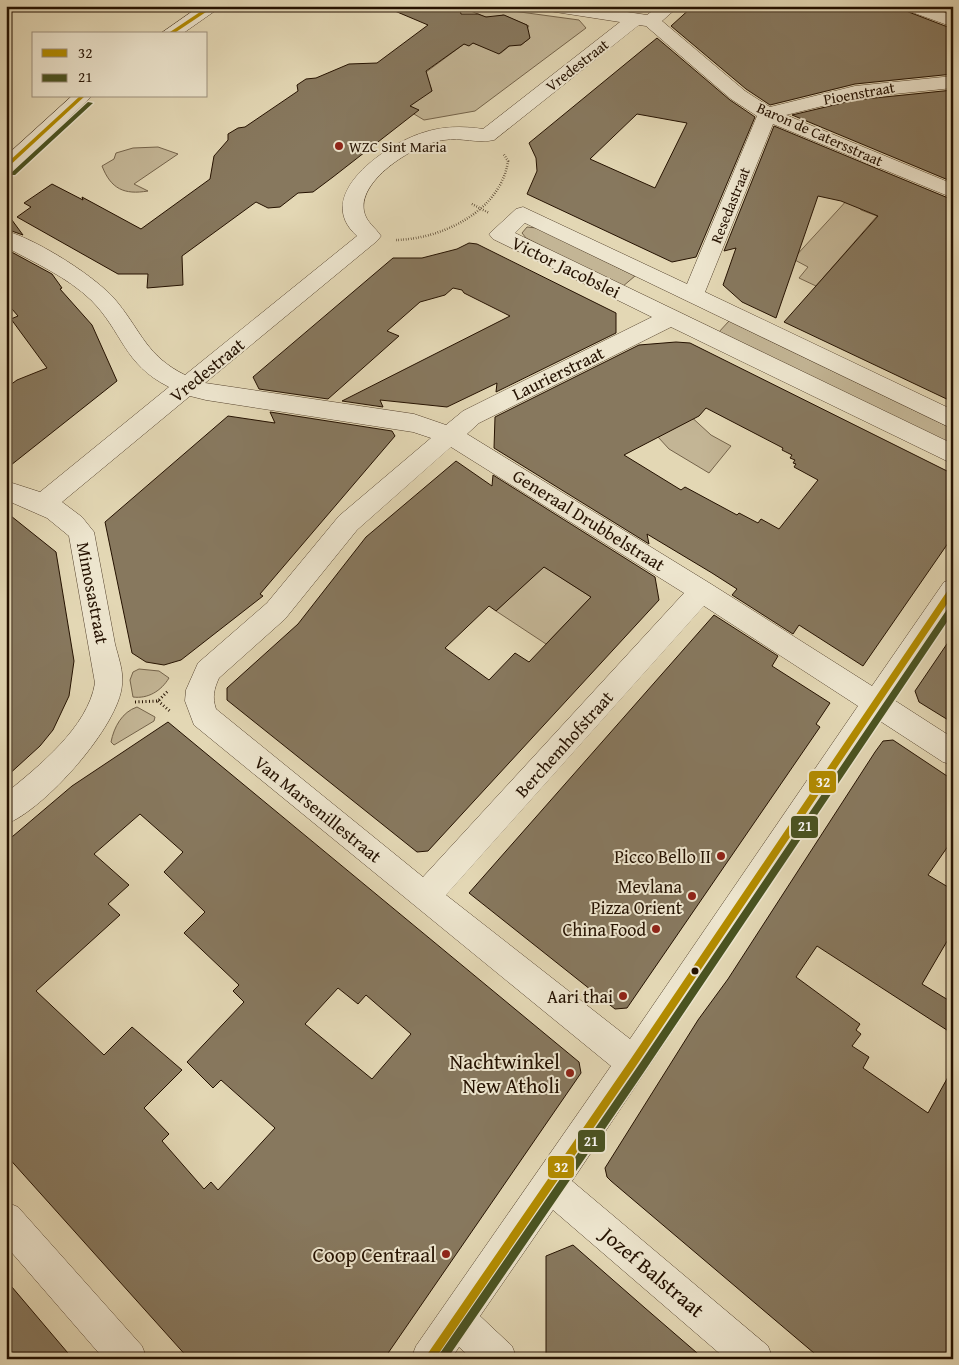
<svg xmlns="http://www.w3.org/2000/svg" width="959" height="1365" font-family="'Gentium Book Plus',serif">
<rect width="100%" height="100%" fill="#e3d7b4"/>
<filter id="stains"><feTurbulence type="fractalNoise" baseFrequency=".004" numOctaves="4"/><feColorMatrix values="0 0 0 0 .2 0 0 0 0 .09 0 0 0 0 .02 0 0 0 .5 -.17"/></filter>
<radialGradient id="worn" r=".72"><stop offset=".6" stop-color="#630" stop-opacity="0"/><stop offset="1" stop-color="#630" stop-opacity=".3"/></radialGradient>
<path fill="#c3b595" stroke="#74634a" d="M 459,6 L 476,6 L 579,20 L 586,28 L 475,111 L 424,120 L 414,114 L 415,109 L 409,105 L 420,96 L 432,91 L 430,85 L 414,81 L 464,44 L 473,43 L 501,53 L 513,43 L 521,45 L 530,38 L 523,34 L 529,26 L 503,15 L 495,18 L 485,17 Z
M 158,147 L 178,154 L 134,184 L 148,191 C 124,195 111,189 102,166 L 114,159 L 116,153 L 133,148 Z
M 849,198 L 861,210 L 877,216 L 816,286 L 799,278 L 808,267 L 793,259 Z
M 527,227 L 537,228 L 635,276 L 622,287 L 526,238 L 522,233 Z
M 729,321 L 953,429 L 953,437 L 948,444 L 718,333 Z
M 687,413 L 711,435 L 731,446 L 709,473 L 669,449 L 658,437 Z
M 546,557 L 545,567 L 591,597 L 546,644 L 496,611 L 538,572 Z
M 139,669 L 159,671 L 169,678 C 161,691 148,699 133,697 L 130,680 L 133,672 Z
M 137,707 L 155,717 L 154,721 L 114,745 L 111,742 C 114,727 122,712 137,707 Z"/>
<path fill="#87785e" stroke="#241100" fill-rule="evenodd" d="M 383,6 L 459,6 L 461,14 L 478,14 L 486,17 L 504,15 L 527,25 L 530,38 L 521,45 L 509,46 L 499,54 L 473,43 L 469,46 L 464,44 L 426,71 L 432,91 L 410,106 L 419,110 L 333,177 L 313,192 L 298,193 L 280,207 L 268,208 L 256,202 L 182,256 L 183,285 L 147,288 L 148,274 L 118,274 L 17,217 L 31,207 L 24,203 L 52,184 L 83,200 L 82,197 L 141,229 L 210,179 L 214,156 L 228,140 L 228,134 L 238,128 L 245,127 L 298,91 L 297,85 L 306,79 L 316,78 L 349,64 L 377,63 L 428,25 Z
M 693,6 L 893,6 L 953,29 L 953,74 L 855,84 L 770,105 L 746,89 L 671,26 Z
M 657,38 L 730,100 L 755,117 L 696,257 L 672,262 L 527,194 L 537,171 L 536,158 L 529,143 ZM 637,114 L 687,123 L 655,188 L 590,159 Z
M 953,90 L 953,128 L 949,132 L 953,139 L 953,182 L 792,115 L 855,100 Z
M 774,126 L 953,200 L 953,402 L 784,322 L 878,216 L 841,201 L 818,196 L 776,318 L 742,302 L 723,285 L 736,248 L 724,251 Z
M 6,212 L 23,235 L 6,229 Z
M 469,243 L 477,244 L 616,313 L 616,333 L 496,392 L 497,383 L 447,407 L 380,400 L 383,407 L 342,401 L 510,316 L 464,293 L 462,290 L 453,288 L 445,295 L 420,302 L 387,331 L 399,336 L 328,399 L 259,389 L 253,377 L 393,258 L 422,258 L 457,249 Z
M 6,249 L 52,274 L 62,288 L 60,289 L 92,325 L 117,381 L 6,469 L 6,388 L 17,380 L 47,368 L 11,319 L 18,316 L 6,302 Z
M 676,342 L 690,343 L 953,474 L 953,536 L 863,666 L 799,625 L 793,634 L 732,595 L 737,589 L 712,573 L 647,534 L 649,544 L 494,448 L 495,417 L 639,345 ZM 706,408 L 783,448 L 782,450 L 792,455 L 790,458 L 795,460 L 793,463 L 796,464 L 794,467 L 818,480 L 779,529 L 761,519 L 758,523 L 739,513 L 737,515 L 685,487 L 681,490 L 624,455 L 699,416 Z
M 270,412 L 392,431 L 395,436 L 260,594 L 263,596 L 181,660 L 164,665 L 146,662 L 132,653 L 105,522 L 228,416 L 275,423 Z
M 456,461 L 492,486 L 493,475 L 655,577 L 659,600 L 428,851 L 417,852 L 227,700 L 227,688 L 298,624 L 366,537 ZM 544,567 L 591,597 L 529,662 L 515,653 L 489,680 L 445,648 L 489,606 L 496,611 Z
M 6,512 L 56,552 L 74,661 L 69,696 L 53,730 L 40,746 L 6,777 Z
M 714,615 L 778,656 L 772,666 L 830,703 L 816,724 L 820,727 L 627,1008 L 615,1009 L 469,893 Z
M 953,635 L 953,723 L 919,702 L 915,691 Z
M 168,722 L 579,1062 L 581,1073 L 384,1359 L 189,1359 L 6,1155 L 6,842 L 72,786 ZM 140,814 L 183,852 L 164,872 L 205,912 L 184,933 L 239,985 L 233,991 L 244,1002 L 187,1062 L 213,1088 L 221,1080 L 275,1128 L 218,1190 L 211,1182 L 204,1189 L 162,1141 L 169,1134 L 144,1108 L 182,1070 L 132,1027 L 104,1055 L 36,991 L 120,915 L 108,904 L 129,885 L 94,854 ZM 338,988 L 358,1004 L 366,995 L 411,1034 L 372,1079 L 305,1024 Z
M 893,740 L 953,780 L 953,839 L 928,875 L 953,890 L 953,931 L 922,984 L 953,1003 L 953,1034 L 817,946 L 796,977 L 860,1024 L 856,1030 L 861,1034 L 852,1046 L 869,1057 L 863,1068 L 928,1113 L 953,1068 L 953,1359 L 821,1359 L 611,1181 L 607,1177 L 605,1168 L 698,1020 L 728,979 L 875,752 L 883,741 Z
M 573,1245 L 645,1308 L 704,1359 L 546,1359 L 546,1256 Z
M 6,1280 L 73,1359 L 6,1359 Z"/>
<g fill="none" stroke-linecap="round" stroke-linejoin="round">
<g stroke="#54422d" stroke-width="1">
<path id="minor" d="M 200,6 L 222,6 L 182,34 L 160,34 Z
M 540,6 L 587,6 L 647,15 L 659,6 L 679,6 L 662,21 L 745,91 L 770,107 L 855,86 L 953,76 L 953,88 L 855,98 L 786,115 L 953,184 L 953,198 L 773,124 L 705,292 L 953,410 L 953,429 L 525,223 L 515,233 L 953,444 L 953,464 L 671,327 L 479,423 L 467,434 L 711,584 L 872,686 L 944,582 L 953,579 L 953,611 L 894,700 L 953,738 L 953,765 L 943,762 L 880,721 L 572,1181 L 768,1346 L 773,1359 L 726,1359 L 553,1210 L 480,1316 L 512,1346 L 517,1359 L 472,1359 L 459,1347 L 451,1359 L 411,1359 L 416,1346 L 611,1066 L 194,725 L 185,701 L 186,690 L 198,663 L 267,603 L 339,516 L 431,438 L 413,432 L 206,400 L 190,396 L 62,502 L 82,517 L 94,532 C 101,569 108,607 115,644 C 118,656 124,672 122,685 C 119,726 44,810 6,824 L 6,793 C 39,766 88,727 95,683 L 69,536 L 47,518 L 6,500 L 6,481 L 40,492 L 169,387 C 123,364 123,332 91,300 C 67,277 35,263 6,247 L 6,231 C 36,239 99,278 118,303 C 142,333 147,356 185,375 L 357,236 C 311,195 387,144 422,133 C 442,126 463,126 483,129 L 620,22 L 549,11 L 543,10 ZM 639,25 L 646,26 L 731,99 L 757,116 L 687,284 L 523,207 L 516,209 L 489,234 L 493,239 L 652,317 L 463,411 L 446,425 L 414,414 L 205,383 L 377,241 L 381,236 C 375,227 366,222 364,211 C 358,179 417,143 444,140 C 461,137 478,144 494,140 ZM 451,447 L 684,593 L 423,877 L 216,709 C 212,697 214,689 219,678 L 285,619 L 357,530 ZM 704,606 L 858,706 L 630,1039 L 446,895 Z
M 903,6 L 929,6 L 953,16 L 953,27 L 906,10 Z
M 72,96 L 92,96 L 13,171 L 6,173 L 6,156 Z
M 6,1202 L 18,1207 L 142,1346 L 147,1359 L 104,1359 L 6,1246 Z"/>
</g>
<path stroke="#241100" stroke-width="2.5" stroke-dasharray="0.5 2" stroke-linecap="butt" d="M 472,204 L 489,213
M 396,240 C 442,239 501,211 508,161 L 503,153"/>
<path stroke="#241100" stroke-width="3" stroke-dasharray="1 2.5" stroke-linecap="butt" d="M 158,701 L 171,712
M 135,702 L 158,701 L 169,690"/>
<use href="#minor" fill="#ede5ce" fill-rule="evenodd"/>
<g stroke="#ede5ce" stroke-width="3">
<path id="bus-1" d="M 209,6 L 215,6 L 173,34 L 167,34 Z
M 80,96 L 85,96 L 6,169 L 6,164 Z
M 953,586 L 953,595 L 636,1066 L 435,1359 L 424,1359 L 630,1060 L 950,587 Z"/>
</g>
<g stroke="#ede5ce" stroke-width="3">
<path id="bus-2" d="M 88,102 L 93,103 L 15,175 L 11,175 L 11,173 Z
M 953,604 L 953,613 L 644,1072 L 447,1359 L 436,1359 L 638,1066 L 950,605 Z"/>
</g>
<use href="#bus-1" fill="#b28b00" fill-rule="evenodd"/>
<use href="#bus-2" fill="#4a5321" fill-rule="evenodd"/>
</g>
<g fill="#8f2418" stroke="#ede5ce" stroke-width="2">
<circle cx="339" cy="146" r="5"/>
<circle cx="721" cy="856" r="5"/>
<circle cx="692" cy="896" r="5"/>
<circle cx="656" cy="929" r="5"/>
<circle cx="623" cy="996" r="5"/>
<circle cx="570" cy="1073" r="5"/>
<circle cx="446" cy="1254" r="5"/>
</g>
<circle fill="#241100" stroke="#ede5ce" stroke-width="2" cx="695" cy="971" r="4.5"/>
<g text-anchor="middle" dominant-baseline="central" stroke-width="4" stroke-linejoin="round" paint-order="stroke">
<g font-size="15" fill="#241100" stroke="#ede5ce">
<text transform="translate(577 65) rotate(-38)">Vredestraat</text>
<text transform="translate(859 93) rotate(-10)">Pioenstraat</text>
<text transform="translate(820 134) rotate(24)">Baron de Catersstraat</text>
<text transform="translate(730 205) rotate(-68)">Resedastraat</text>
</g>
<g font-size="15" fill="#241100" stroke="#ede5ce" text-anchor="start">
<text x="349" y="146">WZC Sint Maria</text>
</g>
<g font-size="18" fill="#241100" stroke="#ede5ce">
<text transform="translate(566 267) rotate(26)">Victor Jacobslei</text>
<text transform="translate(207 370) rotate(-39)">Vredestraat</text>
<text transform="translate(558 373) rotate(-26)">Laurierstraat</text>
<text transform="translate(589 520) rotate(32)">Generaal Drubbelstraat</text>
<text transform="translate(93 593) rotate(79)">Mimosastraat</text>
<text transform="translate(564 744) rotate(-48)">Berchemhofstraat</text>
<text transform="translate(318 809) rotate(39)">Van Marsenillestraat</text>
</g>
<g font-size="18" fill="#241100" stroke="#ede5ce" text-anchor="end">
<text x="711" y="856">Picco Bello II</text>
<text x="682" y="886">Mevlana<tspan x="682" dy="21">Pizza Orient</tspan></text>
<text x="646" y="929">China Food</text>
<text x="613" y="996">Aari thai</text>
</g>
<g font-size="21" fill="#241100" stroke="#ede5ce" text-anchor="end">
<text x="560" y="1061">Nachtwinkel<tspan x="560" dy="24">New Atholi</tspan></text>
<text x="436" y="1254">Coop Centraal</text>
</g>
<g font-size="21" fill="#241100" stroke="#ede5ce">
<text transform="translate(653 1272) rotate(40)">Jozef Balstraat</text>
</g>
</g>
<g stroke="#ede5ce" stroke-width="2">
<rect x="808" y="770" width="29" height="24" rx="5" fill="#b28b00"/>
<rect x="790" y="815" width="29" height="24" rx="5" fill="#4a5321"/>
<rect x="577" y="1129" width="29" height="24" rx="5" fill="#4a5321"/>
<rect x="547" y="1155" width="28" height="24" rx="5" fill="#b28b00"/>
</g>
<g font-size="14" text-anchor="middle" font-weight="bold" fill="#fff">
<text x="823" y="787">32</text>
<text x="805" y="831">21</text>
<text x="591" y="1146">21</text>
<text x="561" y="1172">32</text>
</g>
<rect width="959" height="1365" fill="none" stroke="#e3d7b4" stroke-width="25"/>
<rect x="8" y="8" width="944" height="1350" fill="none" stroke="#241100" stroke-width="2.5"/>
<rect x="12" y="12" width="934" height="1340" fill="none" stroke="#241100"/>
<rect x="32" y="32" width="175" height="65" fill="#ede5ce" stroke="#9d907c"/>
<rect x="42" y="49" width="25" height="8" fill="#b28b00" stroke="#9d907c"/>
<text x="78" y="58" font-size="15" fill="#241100">32</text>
<rect x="42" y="74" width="25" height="8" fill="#4a5321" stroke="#9d907c"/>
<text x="78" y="82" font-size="15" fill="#241100">21</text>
<rect width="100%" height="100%" filter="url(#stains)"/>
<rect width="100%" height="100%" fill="url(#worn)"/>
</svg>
